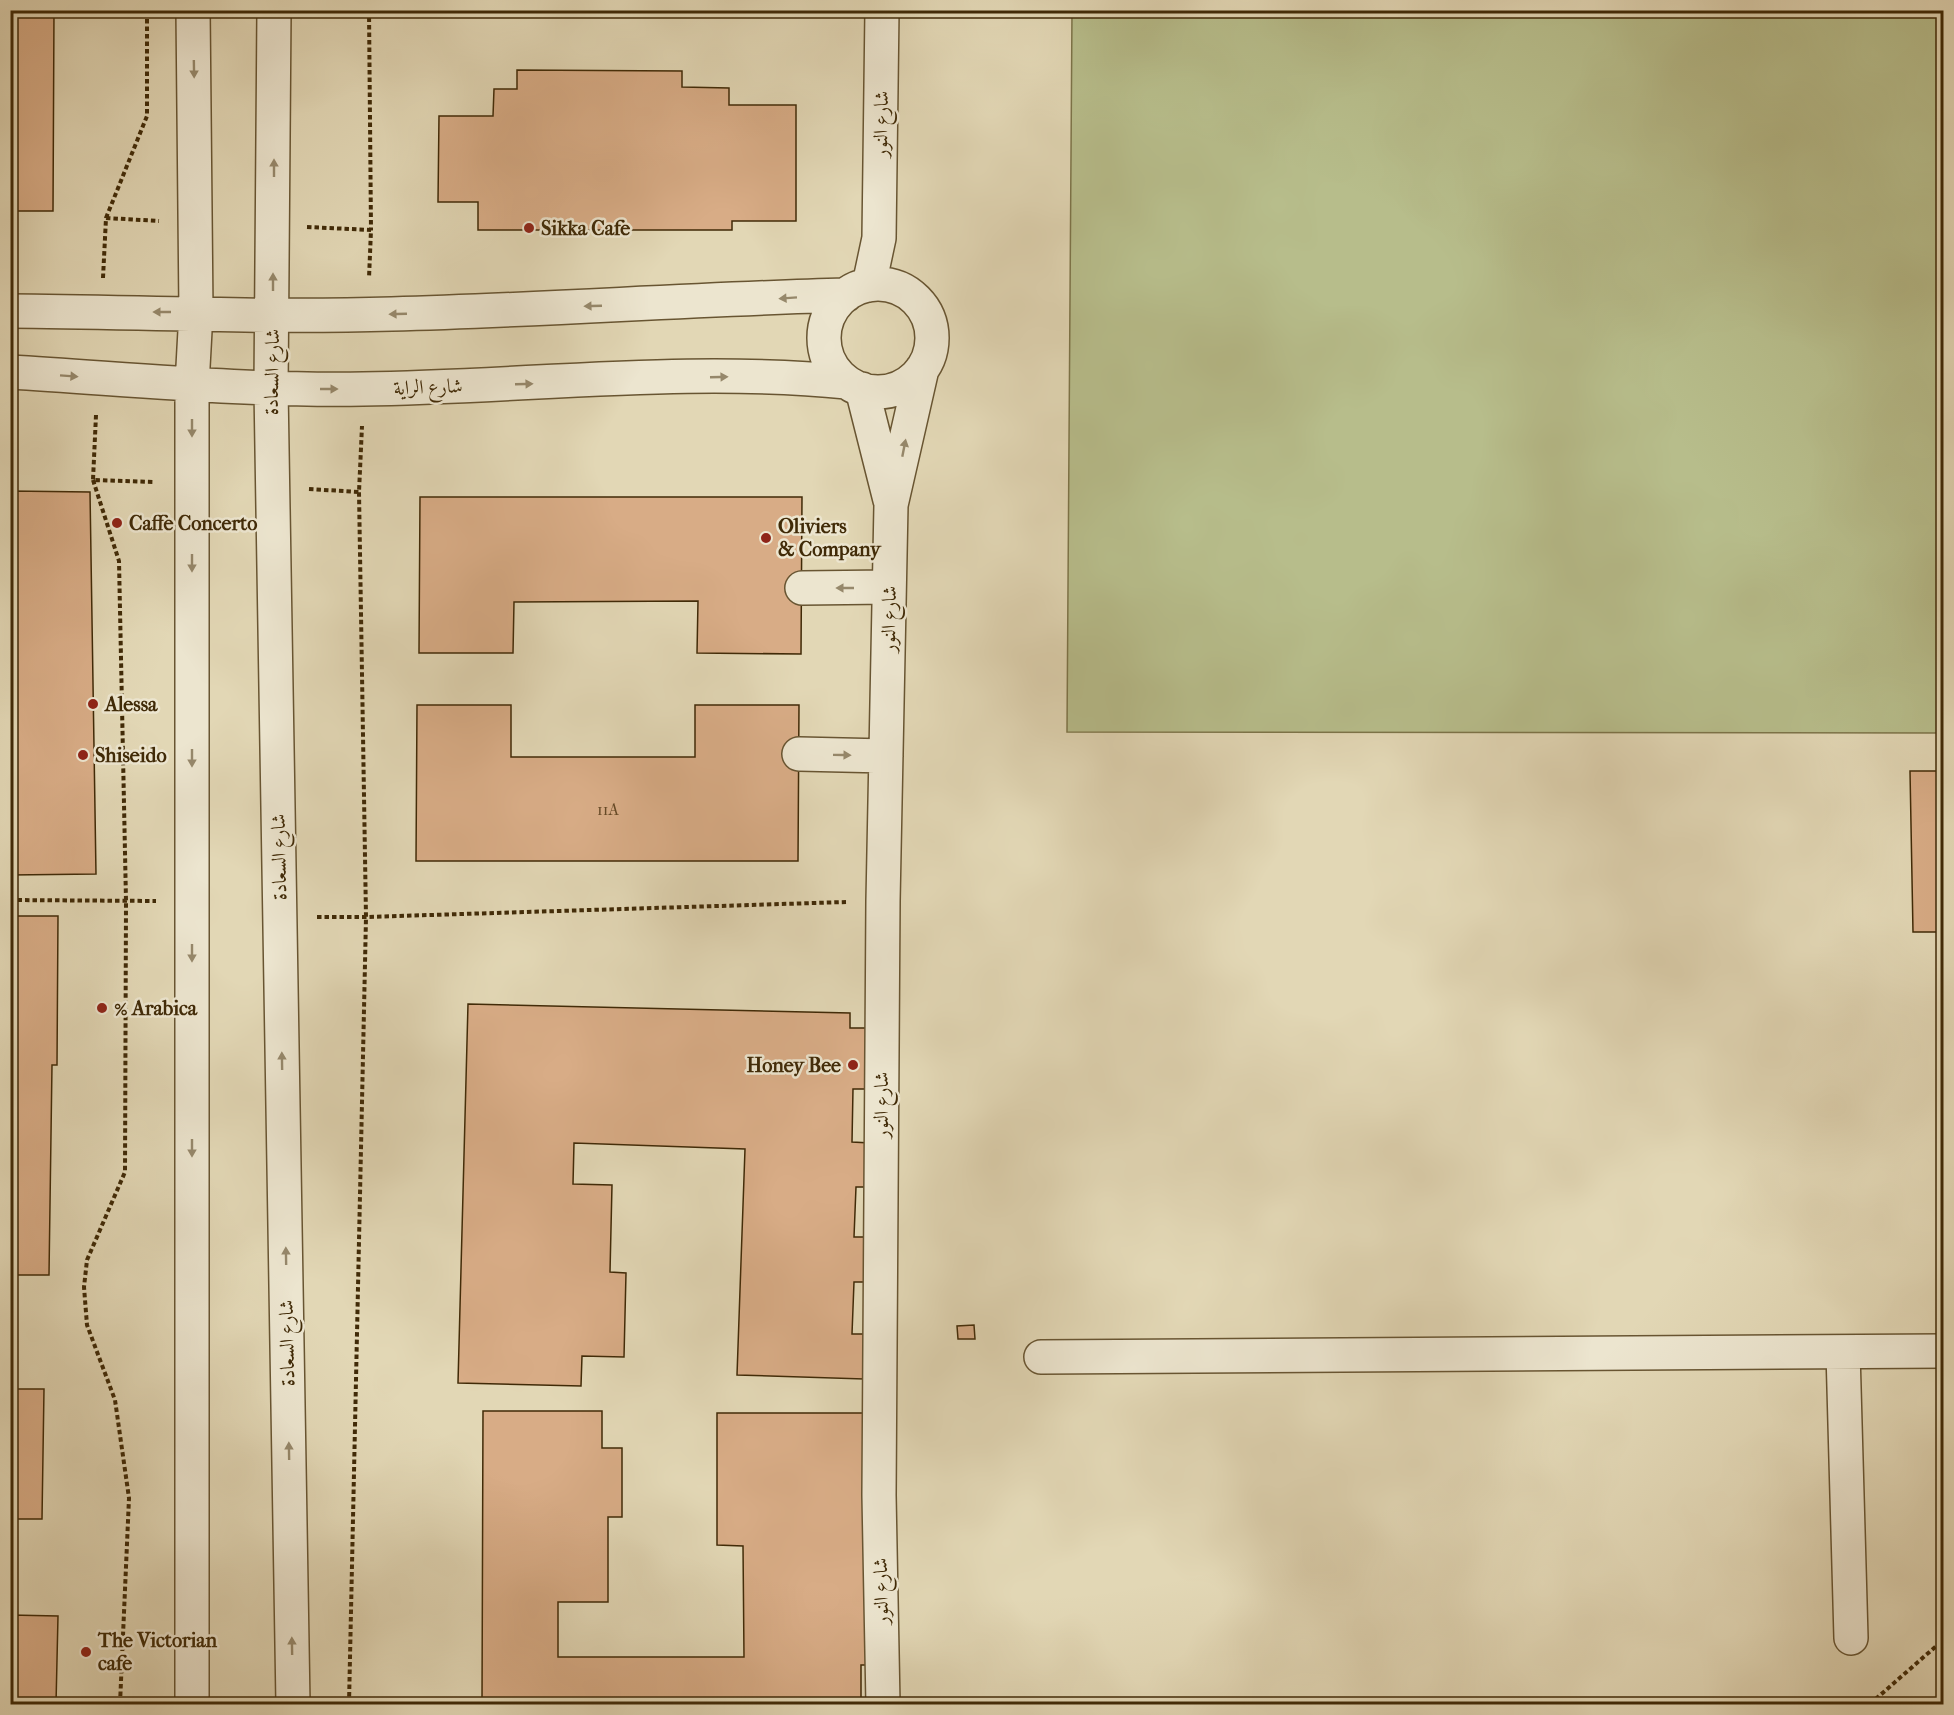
<svg xmlns="http://www.w3.org/2000/svg" width="1954" height="1715" font-family="'IM FELL French Canon',Amiri,serif">
<rect width="100%" height="100%" fill="#e2d7b5"/>
<filter id="stains"><feTurbulence type="fractalNoise" baseFrequency=".00333" numOctaves="4"/><feColorMatrix values="0 0 0 0 .2 0 0 0 0 .09 0 0 0 0 .02 0 0 0 .5 -.17"/></filter>
<radialGradient id="worn" r=".72"><stop offset=".6" stop-color="#630" stop-opacity="0"/><stop offset="1" stop-color="#630" stop-opacity=".3"/></radialGradient>
<path fill="#b7bd8b" stroke="#7c7449" stroke-width="1.5" d="M 1072,11 L 1943,11 L 1943,733 L 1067,732 Z"/>
<path fill="#d8ac86" stroke="#402a07" stroke-width="1.5" d="M 10,10 L 54,10 L 53,211 L 10,211 Z
M 517,70 L 682,71 L 682,87 L 729,88 L 729,105 L 796,105 L 796,221 L 732,221 L 732,230 L 478,230 L 478,202 L 438,202 L 439,116 L 493,116 L 494,89 L 517,89 Z
M 10,491 L 90,492 L 96,874 L 10,875 Z
M 420,497 L 802,497 L 801,654 L 697,653 L 698,601 L 514,602 L 513,653 L 419,653 Z
M 417,705 L 511,705 L 511,757 L 695,757 L 695,705 L 799,705 L 798,861 L 416,861 Z
M 1910,771 L 1944,771 L 1944,932 L 1913,932 Z
M 10,916 L 58,916 L 57,1065 L 52,1065 L 49,1275 L 10,1275 Z
M 468,1004 L 850,1013 L 850,1028 L 867,1028 L 865,1089 L 853,1089 L 852,1142 L 870,1143 L 868,1187 L 856,1187 L 854,1237 L 866,1237 L 865,1282 L 854,1282 L 852,1334 L 866,1334 L 864,1379 L 737,1375 L 745,1149 L 574,1143 L 573,1184 L 612,1185 L 610,1272 L 626,1273 L 624,1357 L 582,1356 L 581,1386 L 458,1383 Z
M 974,1325 L 975,1339 L 958,1339 L 957,1326 Z
M 10,1389 L 44,1389 L 42,1519 L 10,1519 Z
M 483,1411 L 602,1411 L 602,1448 L 622,1448 L 622,1517 L 608,1517 L 608,1602 L 558,1602 L 558,1657 L 744,1657 L 743,1546 L 717,1545 L 717,1413 L 873,1413 L 872,1665 L 861,1665 L 861,1704 L 482,1704 Z
M 10,1615 L 58,1616 L 56,1704 L 10,1704 Z"/>
<g fill="none" stroke-linecap="round" stroke-linejoin="round">
<g stroke="#685532" stroke-width="36">
<path id="minor" d="M 274,10 L 271,389 L 293,1704
M824 338a54 54 0 1 1 108 0a54 54 0 1 1-108 0Z
M 869,285 L 879,238 L 882,10
M 10,311 C 138,312 265,318 392,314 C 544,310 695,299 846,295
M 10,372 C 128,379 245,391 363,389 C 524,387 686,366 847,382
M 862,389 L 890,500
M 802,588 L 889,587
M 799,754 L 886,756
M 1843,1352 L 1851,1638
M 1041,1357 L 1944,1351
M 192,1704 L 192,385 L 196,312 L 193,10
M 883,1704 L 879,1495 L 883,901 L 891,505 L 922,369"/>
</g>
<path stroke="#402a07" stroke-width="4" stroke-dasharray="4.5 3" stroke-linecap="butt" d="M 369,10 L 371,230
M 106,218 L 147,116 L 147,10
M 307,227 L 371,230 L 369,278
M 103,278 L 106,218 L 159,221
M 96,415 L 93,480 L 155,482
M 93,480 L 119,561 L 126,901 L 125,1172 L 87,1260 L 84,1287 L 87,1325 L 115,1400 L 129,1498 L 120,1704
M 309,489 L 359,492 L 362,426
M 10,900 L 156,901
M 317,917 L 366,917 L 846,902
M 349,1704 L 366,917 L 359,492
M 1870,1704 L 1942,1641"/>
<use href="#minor" stroke="#ece5cf" stroke-width="33"/>
</g>
<defs><path id="oneway-solid" d="M-6-.8H1V-3.2L6.5 0L1 3.2V.8H-6Z" transform="scale(1.5)"/></defs>
<g fill="#96886b">
<use href="#oneway-solid" transform="translate(194 69) rotate(89)"/>
<use href="#oneway-solid" transform="translate(274 168) rotate(-90)"/>
<use href="#oneway-solid" transform="translate(273 282) rotate(-90)"/>
<use href="#oneway-solid" transform="translate(788 298) rotate(176)"/>
<use href="#oneway-solid" transform="translate(593 306) rotate(178)"/>
<use href="#oneway-solid" transform="translate(162 312) rotate(-180)"/>
<use href="#oneway-solid" transform="translate(398 314) rotate(178)"/>
<use href="#oneway-solid" transform="translate(69 376) rotate(4)"/>
<use href="#oneway-solid" transform="translate(719 377) rotate(-2)"/>
<use href="#oneway-solid" transform="translate(524 384) rotate(-2)"/>
<use href="#oneway-solid" transform="translate(329 389)"/>
<use href="#oneway-solid" transform="translate(192 428) rotate(90)"/>
<use href="#oneway-solid" transform="translate(904 448) rotate(-79)"/>
<use href="#oneway-solid" transform="translate(192 563) rotate(90)"/>
<use href="#oneway-solid" transform="translate(845 588) rotate(180)"/>
<use href="#oneway-solid" transform="translate(842 755) rotate(1)"/>
<use href="#oneway-solid" transform="translate(192 758) rotate(90)"/>
<use href="#oneway-solid" transform="translate(192 953) rotate(90)"/>
<use href="#oneway-solid" transform="translate(282 1061) rotate(-91)"/>
<use href="#oneway-solid" transform="translate(192 1148) rotate(90)"/>
<use href="#oneway-solid" transform="translate(286 1256) rotate(-91)"/>
<use href="#oneway-solid" transform="translate(289 1451) rotate(-91)"/>
<use href="#oneway-solid" transform="translate(292 1646) rotate(-91)"/>
</g>
<g fill="#8f2418" stroke="#ece5cf" stroke-width="2">
<circle cx="529" cy="228" r="6"/>
<circle cx="117" cy="523" r="6"/>
<circle cx="766" cy="538" r="6"/>
<circle cx="93" cy="704" r="6"/>
<circle cx="83" cy="755" r="6"/>
<circle cx="102" cy="1008" r="6"/>
<circle cx="853" cy="1065" r="6"/>
<circle cx="86" cy="1652" r="6"/>
</g>
<g text-anchor="middle" dominant-baseline="central" stroke-width="5" stroke-linejoin="round" paint-order="stroke">
<g font-size="16" fill="#664a27">
<text x="608" y="809">11A</text>
</g>
<g font-size="20" fill="#402a07" stroke="#ece5cf">
<text transform="translate(881 124) rotate(-89)">شارع النور</text>
<text transform="translate(272 372) rotate(-89)">شارع السعادة</text>
<text transform="translate(428 387) rotate(-2)">شارع الراية</text>
<text transform="translate(889 619) rotate(-89)">شارع النور</text>
<text transform="translate(279 857) rotate(-91)">شارع السعادة</text>
<text transform="translate(881 1105) rotate(-90)">شارع النور</text>
<text transform="translate(287 1343) rotate(-91)">شارع السعادة</text>
<text transform="translate(881 1591) rotate(-91)">شارع النور</text>
</g>
<g font-size="20" font-weight="bold" fill="#402a07" stroke="#ece5cf" text-anchor="start">
<text x="541" y="228">Sikka Cafe</text>
<text x="129" y="523">Caffe Concerto</text>
<text x="778" y="526">Oliviers<tspan x="778" dy="23">&amp; Company</tspan></text>
<text x="105" y="704">Alessa</text>
<text x="95" y="755">Shiseido</text>
<text x="114" y="1008">% Arabica</text>
<text x="841" y="1065" text-anchor="end">Honey Bee</text>
<text x="98" y="1640">The Victorian<tspan x="98" dy="23">cafe</tspan></text>
</g>
</g>
<rect width="1954" height="1715" fill="none" stroke="#e2d7b5" stroke-width="36"/>
<rect x="12" y="12" width="1930" height="1691" fill="none" stroke="#402a07" stroke-width="3"/>
<rect x="18" y="18" width="1918" height="1679" fill="none" stroke="#402a07" stroke-width="1.5"/>
<rect width="100%" height="100%" filter="url(#stains)"/>
<rect width="100%" height="100%" fill="url(#worn)"/>
</svg>
